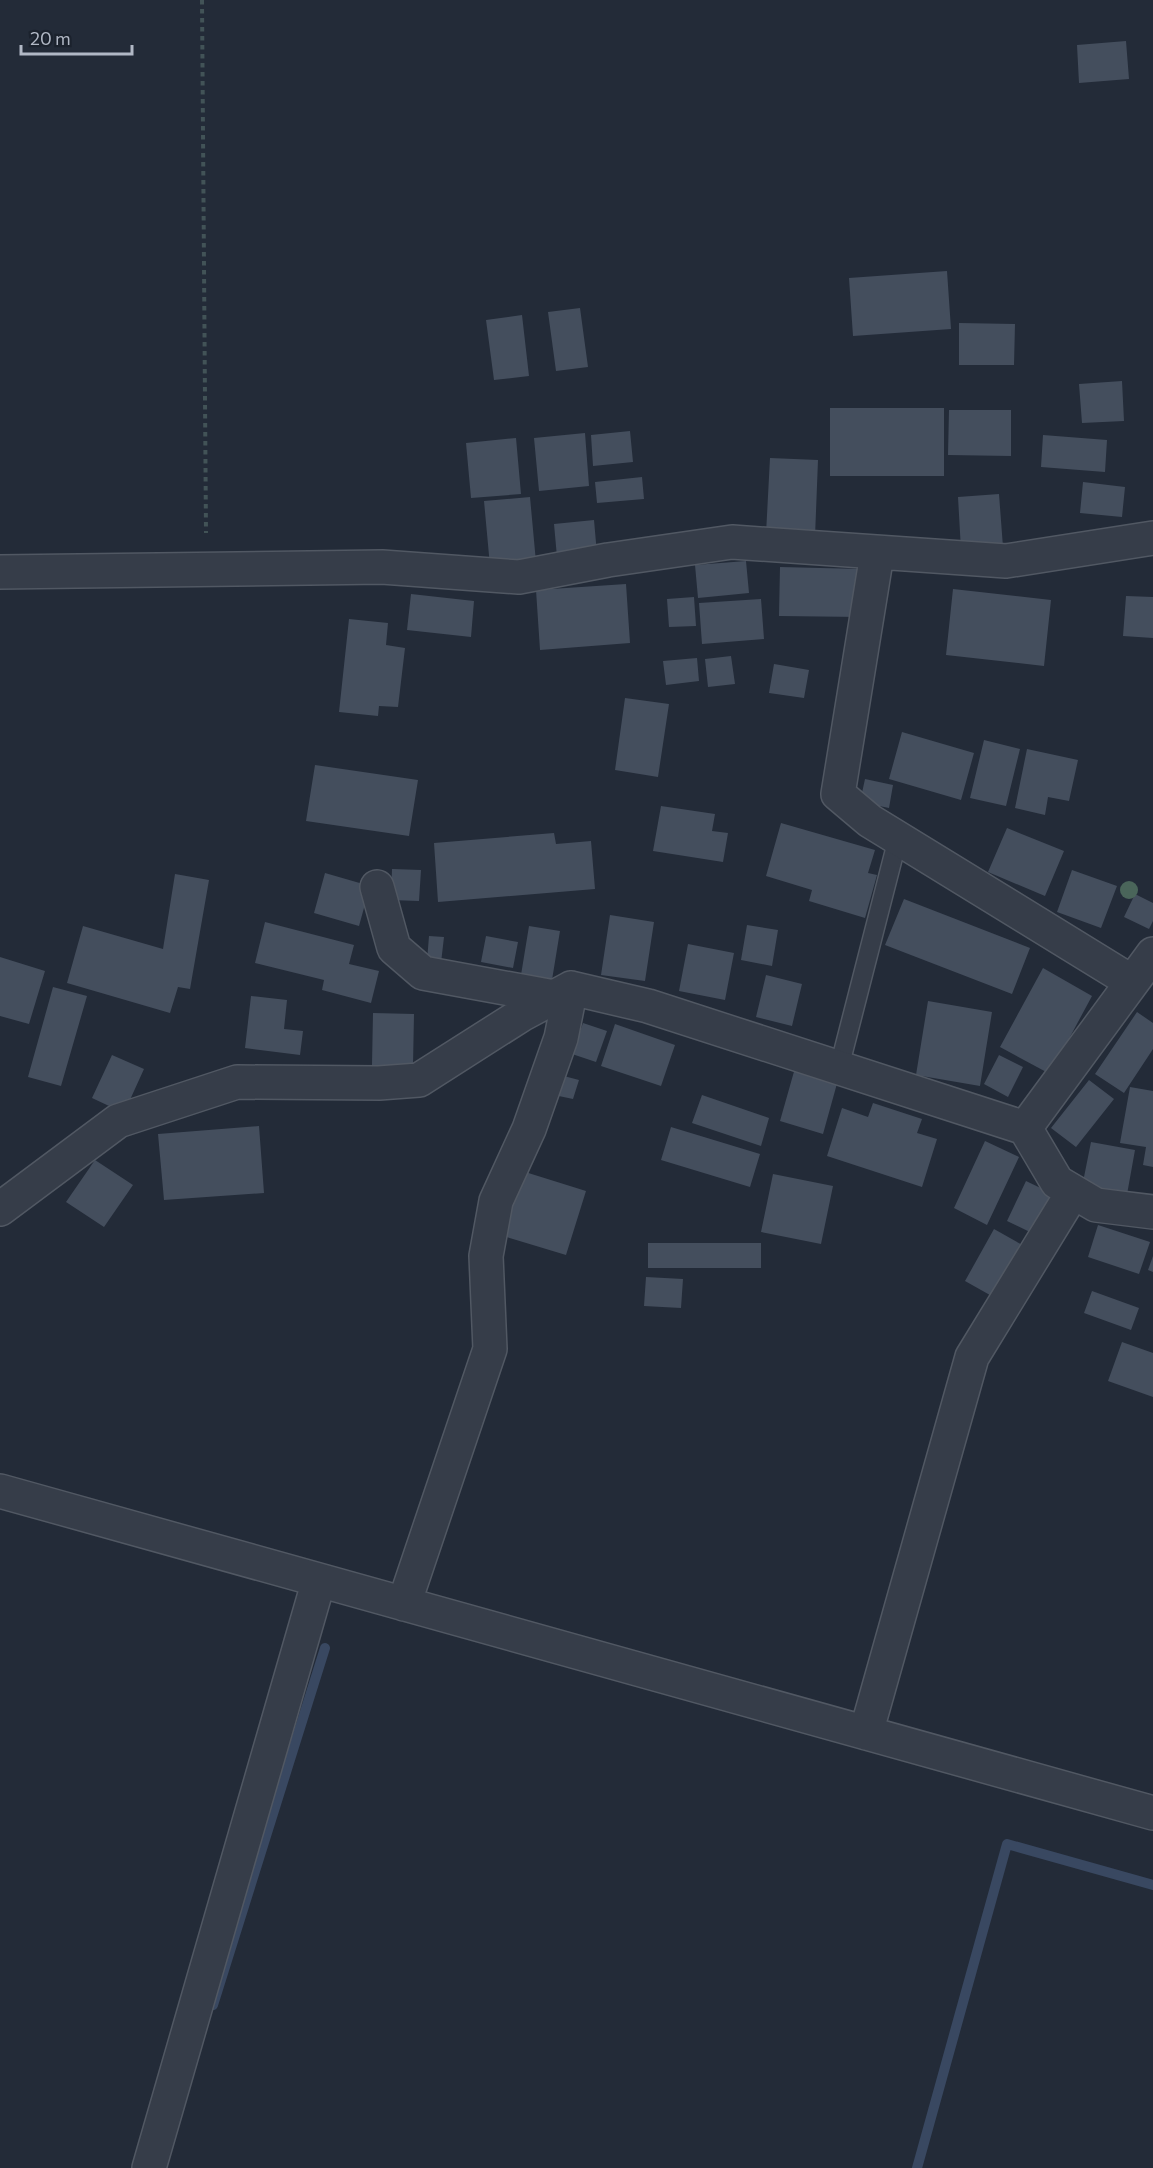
<svg xmlns="http://www.w3.org/2000/svg" width="1153" height="2168" font-family="Commissioner,sans-serif">
<rect width="100%" height="100%" fill="#232b38"/>
<g fill="none" stroke-linecap="round" stroke-linejoin="round">
<path stroke="#394861" stroke-width="10" d="M 213,2005 L 325,1648
M 917,2168 L 1007,1844 L 1153,1885"/>
</g>
<path fill="#444e5d" d="M 1126,41 L 1129,79 L 1079,83 L 1077,45 Z
M 947,271 L 951,329 L 853,336 L 849,278 Z
M 580,308 L 588,367 L 556,371 L 548,312 Z
M 522,315 L 529,376 L 494,380 L 486,320 Z
M 959,323 L 1015,324 L 1014,365 L 959,365 Z
M 1122,381 L 1124,421 L 1082,423 L 1079,384 Z
M 830,408 L 944,408 L 944,476 L 830,476 Z
M 949,410 L 1011,410 L 1011,456 L 948,455 Z
M 630,431 L 633,462 L 593,466 L 591,435 Z
M 585,433 L 589,486 L 539,491 L 534,438 Z
M 1043,435 L 1107,440 L 1105,472 L 1041,467 Z
M 516,438 L 521,494 L 471,498 L 466,443 Z
M 770,458 L 818,460 L 815,537 L 766,534 Z
M 642,477 L 644,499 L 597,503 L 595,482 Z
M 1083,482 L 1125,487 L 1122,517 L 1080,513 Z
M 999,494 L 1003,547 L 961,550 L 958,497 Z
M 530,497 L 536,562 L 490,566 L 484,501 Z
M 594,520 L 597,554 L 557,557 L 554,524 Z
M 746,561 L 749,593 L 698,598 L 695,565 Z
M 780,567 L 862,569 L 861,617 L 779,616 Z
M 626,584 L 630,643 L 540,650 L 536,590 Z
M 953,589 L 1051,600 L 1044,666 L 946,655 Z
M 411,594 L 474,601 L 471,637 L 407,630 Z
M 1126,596 L 1153,597 L 1153,638 L 1123,636 Z
M 694,597 L 696,626 L 669,627 L 667,599 Z
M 761,599 L 764,639 L 702,644 L 699,603 Z
M 349,619 L 388,623 L 386,645 L 405,648 L 398,707 L 379,706 L 378,716 L 339,712 Z
M 731,656 L 735,684 L 708,687 L 705,659 Z
M 697,658 L 699,681 L 666,685 L 663,661 Z
M 774,664 L 809,670 L 804,698 L 769,693 Z
M 625,698 L 669,704 L 658,777 L 615,770 Z
M 902,732 L 974,753 L 961,800 L 889,779 Z
M 984,740 L 1020,749 L 1006,806 L 970,798 Z
M 1027,749 L 1078,760 L 1069,801 L 1048,797 L 1045,815 L 1015,808 Z
M 315,765 L 418,780 L 409,836 L 306,821 Z
M 865,779 L 893,785 L 889,808 L 860,802 Z
M 661,806 L 715,814 L 712,831 L 728,833 L 723,862 L 653,851 Z
M 781,823 L 875,850 L 868,873 L 877,875 L 865,918 L 809,901 L 812,890 L 766,876 Z
M 1007,828 L 1064,851 L 1045,896 L 988,872 Z
M 554,833 L 556,844 L 591,841 L 595,889 L 438,902 L 434,843 Z
M 392,869 L 421,870 L 419,901 L 391,900 Z
M 1072,870 L 1117,886 L 1101,928 L 1057,912 Z
M 325,873 L 370,886 L 359,926 L 314,913 Z
M 175,874 L 209,880 L 190,989 L 178,987 L 170,1013 L 67,983 L 83,926 L 163,949 Z
M 1135,894 L 1153,903 L 1153,921 L 1149,929 L 1124,917 Z
M 904,899 L 1030,948 L 1012,994 L 885,945 Z
M 610,915 L 654,922 L 645,981 L 601,975 Z
M 265,922 L 354,945 L 349,964 L 379,971 L 371,1003 L 322,990 L 324,980 L 255,963 Z
M 747,925 L 778,930 L 772,966 L 741,960 Z
M 529,926 L 560,931 L 552,980 L 521,975 Z
M 429,936 L 444,937 L 441,963 L 427,961 Z
M 486,936 L 518,942 L 513,968 L 481,962 Z
M 688,944 L 734,953 L 725,1000 L 679,991 Z
M 0,957 L 45,971 L 29,1024 L 0,1016 Z
M 1043,968 L 1092,996 L 1050,1074 L 1000,1047 Z
M 766,975 L 802,984 L 792,1026 L 756,1017 Z
M 53,987 L 87,996 L 61,1086 L 28,1077 Z
M 251,996 L 287,1000 L 284,1029 L 303,1031 L 300,1055 L 245,1048 Z
M 928,1001 L 992,1012 L 980,1086 L 916,1075 Z
M 1137,1012 L 1153,1023 L 1153,1049 L 1124,1093 L 1095,1074 Z
M 373,1013 L 414,1014 L 413,1066 L 372,1065 Z
M 583,1023 L 607,1031 L 596,1062 L 572,1054 Z
M 615,1024 L 675,1045 L 661,1086 L 601,1066 Z
M 112,1055 L 144,1069 L 124,1113 L 92,1098 Z
M 999,1055 L 1023,1067 L 1008,1097 L 984,1084 Z
M 795,1068 L 838,1080 L 823,1134 L 780,1121 Z
M 560,1075 L 579,1080 L 573,1099 L 554,1095 Z
M 1089,1080 L 1114,1099 L 1076,1147 L 1051,1128 Z
M 1130,1087 L 1153,1091 L 1153,1167 L 1143,1165 L 1146,1147 L 1120,1143 Z
M 702,1095 L 769,1118 L 761,1146 L 692,1123 Z
M 873,1103 L 922,1119 L 917,1133 L 937,1139 L 922,1187 L 827,1156 L 842,1108 L 868,1117 Z
M 259,1126 L 264,1193 L 164,1200 L 158,1134 Z
M 671,1127 L 760,1154 L 750,1187 L 661,1160 Z
M 985,1141 L 1019,1157 L 987,1225 L 954,1208 Z
M 1091,1142 L 1135,1150 L 1126,1200 L 1081,1192 Z
M 95,1160 L 133,1185 L 104,1227 L 66,1202 Z
M 522,1171 L 586,1191 L 566,1255 L 503,1236 Z
M 773,1174 L 833,1186 L 821,1244 L 761,1232 Z
M 1026,1181 L 1051,1193 L 1032,1233 L 1007,1221 Z
M 1098,1225 L 1150,1242 L 1139,1274 L 1088,1257 Z
M 994,1229 L 1026,1247 L 997,1299 L 965,1281 Z
M 648,1243 L 761,1243 L 761,1268 L 648,1268 Z
M 1153,1256 L 1153,1272 L 1148,1270 Z
M 646,1277 L 683,1279 L 681,1308 L 644,1306 Z
M 1092,1291 L 1139,1308 L 1131,1330 L 1084,1313 Z
M 1122,1342 L 1153,1353 L 1153,1397 L 1108,1381 Z"/>
<g fill="none" stroke-linecap="round" stroke-linejoin="round">
<g stroke="#515863" stroke-width="21">
<path id="service" d="M 839,1068 L 898,838"/>
</g>
<g stroke="#515863" stroke-width="36">
<path id="minor" d="M 877,554 L 838,794 L 870,821 L 1132,982
M 0,572 L 382,567 L 519,577 L 608,560 L 732,542 L 1006,561 L 1153,538
M 377,887 L 394,948 L 423,973 L 554,997
M 1025,1128 L 1153,954
M 0,1209 L 118,1121 L 237,1082 L 379,1083 L 419,1080 L 521,1015 L 571,988 L 648,1006 L 1025,1128 L 1057,1182 L 1096,1205 L 1153,1212
M 0,1491 L 1153,1813
M 404,1604 L 490,1349 L 486,1256 L 496,1201 L 529,1129 L 561,1038 L 571,988
M 866,1733 L 972,1357 L 1073,1192
M 149,2168 L 319,1580"/>
</g>
<path stroke="#425357" stroke-width="4" stroke-dasharray="4.5 4.5" stroke-linecap="butt" d="M 202,0 L 206,533"/>
<use href="#service" stroke="#363d49" stroke-width="18"/>
<use href="#minor" stroke="#363d49" stroke-width="33"/>
</g>
<circle fill="#4a655a" cx="1129" cy="890" r="9"/>
<path d="M21 45v9h111v-9" fill="none" stroke="#b1b8c5" stroke-width="3"/>
<text x="30" y="45" font-size="18" fill="#b1b8c5" stroke="#1b222d" stroke-width="4.5" paint-order="stroke">20 m</text>
</svg>
